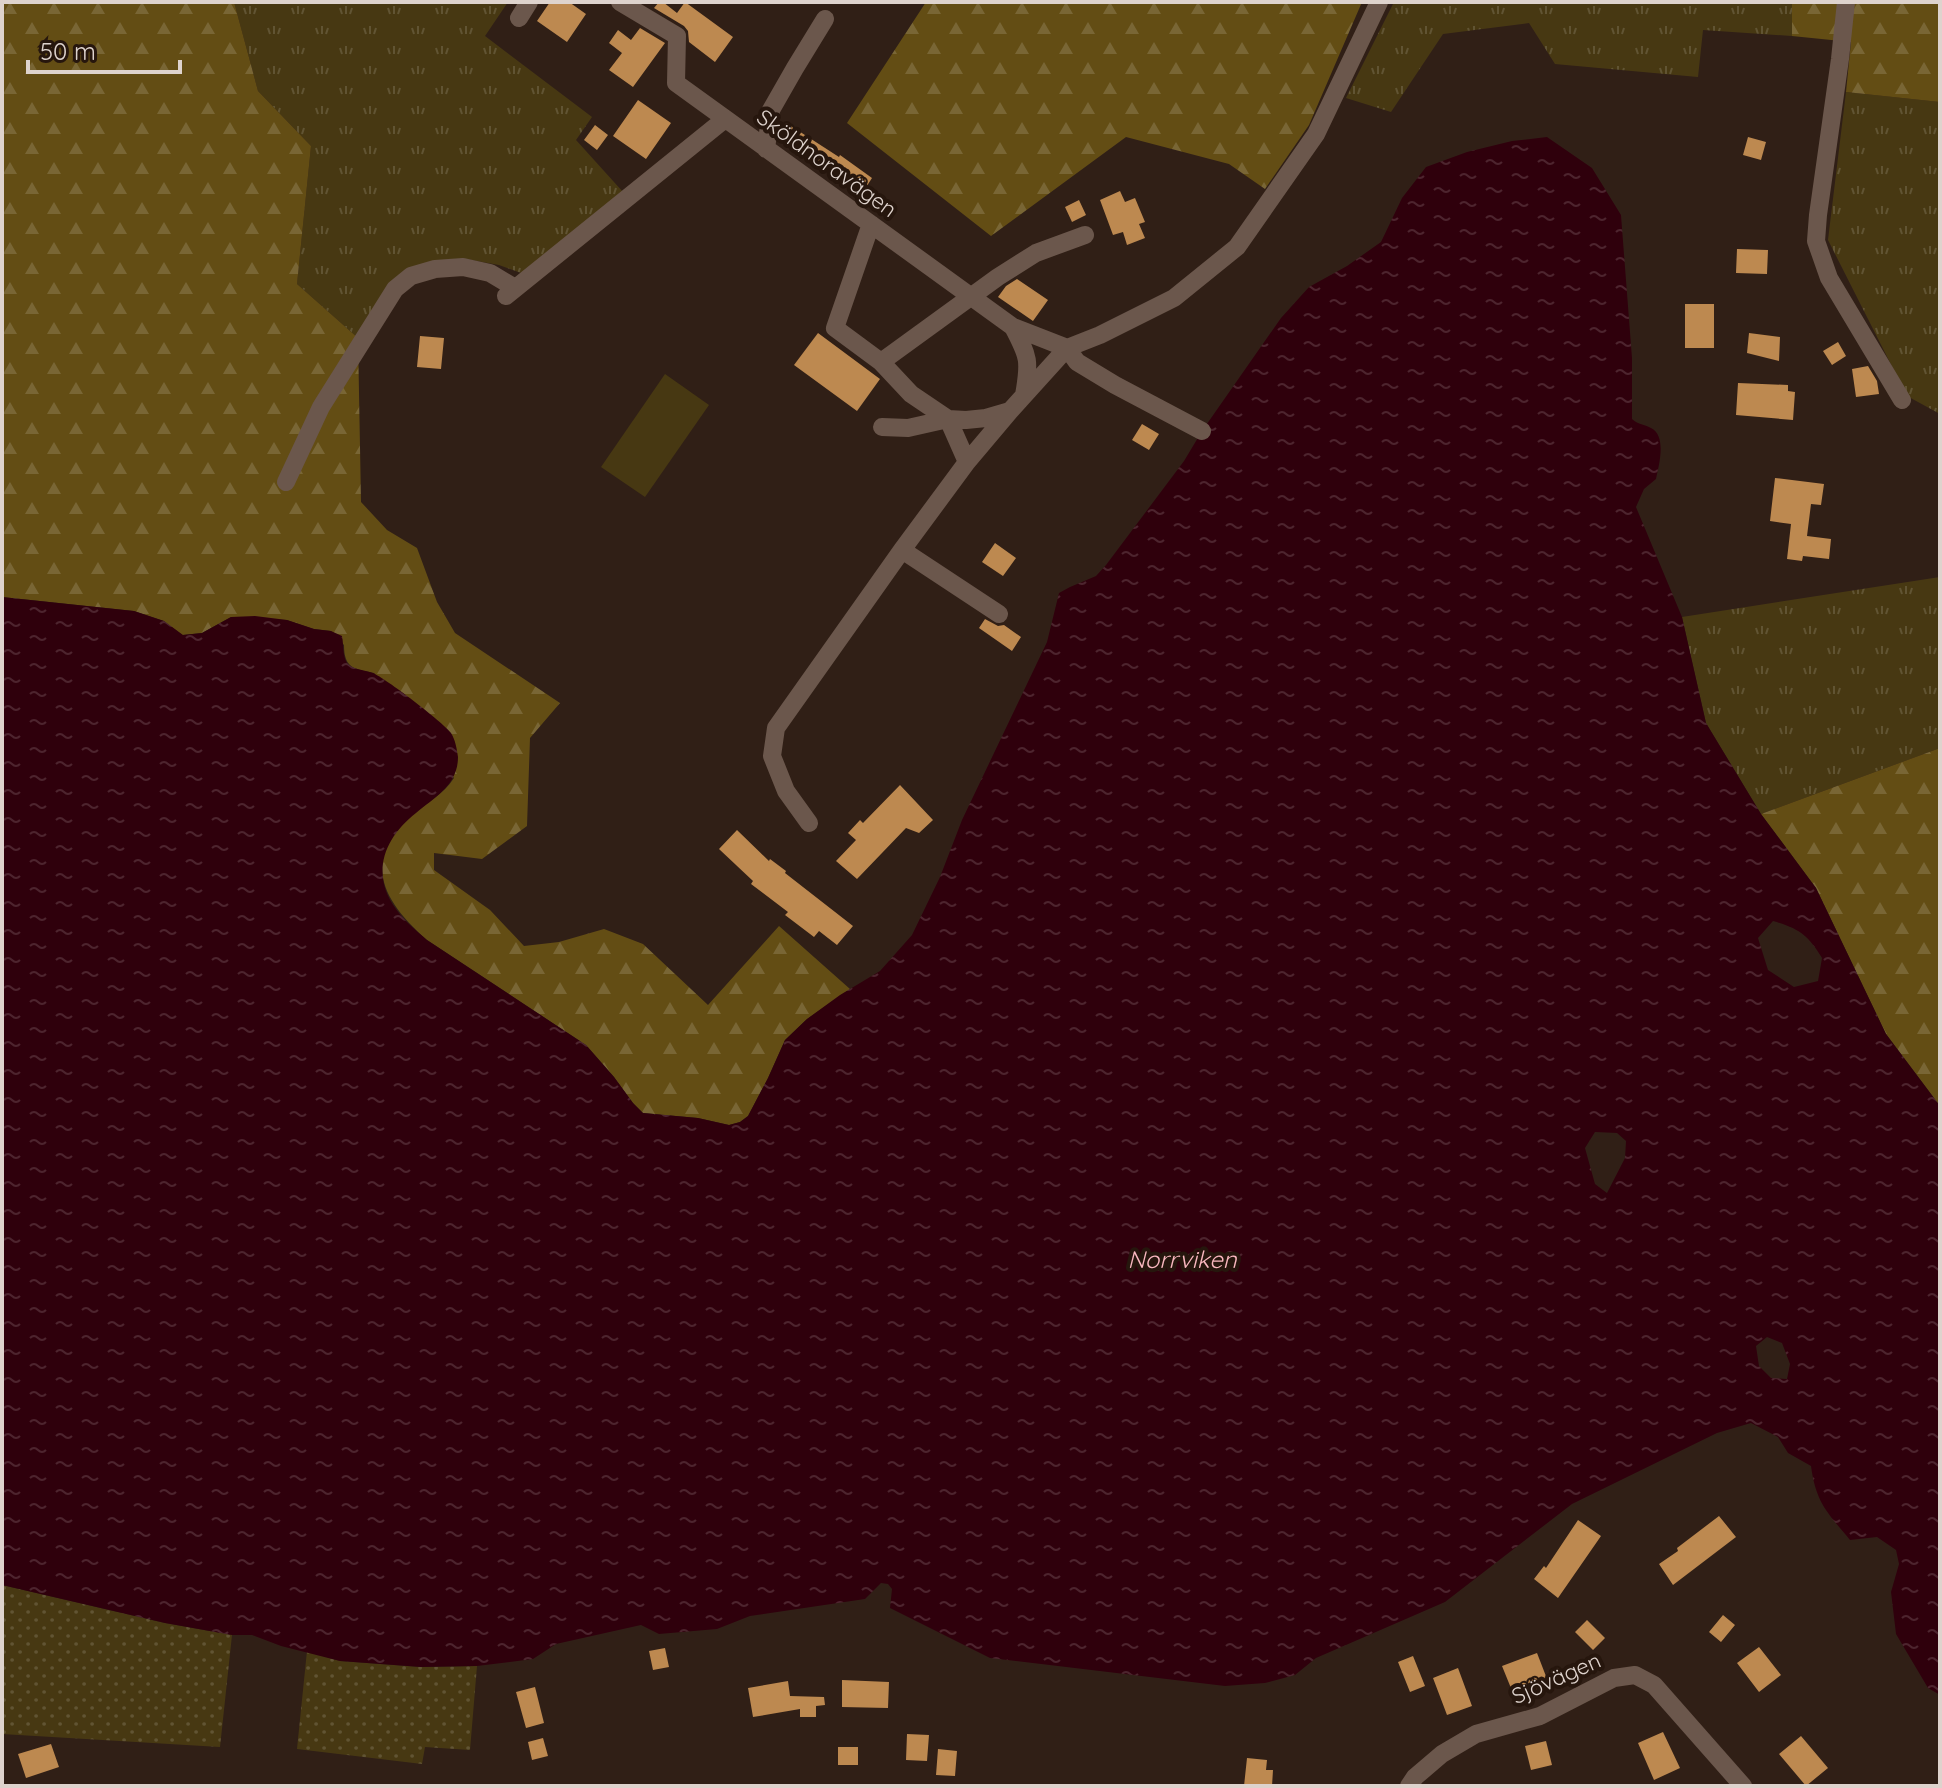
<svg xmlns="http://www.w3.org/2000/svg" width="1942" height="1788" font-family="Quicksand,sans-serif">
<defs>
<pattern id="grass-tufts" width="24" height="20" patternUnits="userSpaceOnUse" patternTransform="scale(2)"><rect width="24" height="20" fill="#473812"/><path d="M3 7l-1-3M5 7V3M7 7l1-3M15 17l-1-3M17 17v-4M19 17l1-3" fill="none" stroke="#615433"/></pattern>
<pattern id="forest-firs" width="22" height="20" patternUnits="userSpaceOnUse" patternTransform="scale(2)"><rect width="22" height="20" fill="#634d14"/><path d="M5 1l3.5 6h-7zM16 11l3.5 6h-7z" fill="#796635"/></pattern>
<pattern id="park-dots" width="8" height="8" patternUnits="userSpaceOnUse" patternTransform="scale(2)"><rect width="8" height="8" fill="#473812"/><path d="M2 2h.1M6 6h.1" fill="none" stroke="#615433" stroke-width="1.8" stroke-linecap="round"/></pattern>
<pattern id="water-ripples" width="26" height="14" patternUnits="userSpaceOnUse" patternTransform="scale(2)"><rect width="26" height="14" fill="#2f000c"/><path d="M2 4q2-2 4 0t4 0M15 11q2-2 4 0t4 0" fill="none" stroke="#4d242e"/></pattern>
</defs>
<rect width="100%" height="100%" fill="#301f16"/>
<path fill="url(#grass-tufts)" d="M 234,2 L 508,2 L 485,36 L 592,117 L 576,140 L 623,192 L 524,274 L 499,265 L 466,259 L 408,271 L 358,338 L 297,284 L 311,146 L 258,91 Z
M 1394,2 L 1792,2 L 1792,36 L 1703,30 L 1698,77 L 1555,64 L 1529,23 L 1443,34 L 1391,112 L 1346,98 Z
M 1846,92 L 1940,102 L 1940,414 L 1907,396 L 1828,240 Z
M 1940,577 L 1940,748 L 1761,814 L 1706,723 L 1682,617 Z"/>
<path fill="url(#forest-firs)" d="M 2,2 L 234,2 L 258,91 L 311,146 L 297,284 L 358,338 L 361,502 L 387,530 L 417,548 L 437,602 L 455,633 L 560,703 L 530,738 L 527,826 L 482,859 L 434,853 L 434,870 L 490,910 L 524,946 L 559,942 L 604,929 L 643,944 L 708,1005 L 779,926 L 850,989 L 807,1019 L 785,1040 L 768,1078 L 748,1116 L 740,1122 L 729,1125 L 698,1118 L 643,1113 L 633,1103 L 614,1077 L 586,1045 L 427,940 C 382,900 361,861 412,815 C 427,802 443,795 454,778 L 374,673 C 354,669 344,668 344,645 L 331,631 L 314,629 L 287,620 L 231,617 L 202,633 L 182,635 L 164,621 L 134,611 L 2,597 Z
M 926,2 L 1362,2 L 1309,125 L 1265,189 L 1229,164 L 1126,137 L 991,236 L 847,123 Z
M 1792,2 L 1940,2 L 1940,102 L 1846,92 L 1851,42 L 1792,36 Z
M 1940,748 L 1940,1106 L 1886,1034 L 1816,888 L 1761,814 Z"/>
<path fill="url(#park-dots)" d="M 2,1585 L 165,1623 L 232,1635 L 220,1747 L 2,1734 Z
M 307,1651 L 340,1661 L 421,1667 L 477,1666 L 470,1750 L 425,1747 L 422,1764 L 297,1749 Z"/>
<path fill="#473812" d="M 665,374 L 709,405 L 645,497 L 601,467 Z"/>
<path fill="url(#water-ripples)" fill-rule="evenodd" d="M 1547,137 L 1592,168 L 1621,215 L 1632,358 L 1632,419 C 1639,425 1644,424 1651,428 C 1667,436 1659,465 1656,479 L 1644,489 L 1636,507 L 1682,617 L 1706,723 L 1761,814 L 1816,888 L 1886,1034 L 1940,1106 L 1940,1695 L 1928,1688 L 1896,1634 L 1891,1592 L 1899,1564 L 1896,1550 L 1877,1537 L 1850,1540 C 1827,1512 1816,1503 1811,1466 L 1788,1453 L 1778,1437 L 1751,1423 L 1717,1433 L 1572,1504 L 1445,1602 L 1316,1658 L 1295,1675 L 1265,1683 L 1225,1686 L 990,1658 L 890,1608 L 892,1589 L 888,1584 L 881,1583 L 865,1599 L 750,1616 L 717,1629 L 659,1634 L 641,1625 L 556,1644 L 533,1659 L 477,1666 L 421,1667 L 340,1661 L 281,1646 L 252,1635 L 232,1635 L 165,1623 L 2,1585 L 2,597 L 134,611 L 164,621 L 183,635 L 202,633 L 231,617 L 255,616 L 287,620 L 314,629 L 331,631 L 342,636 C 344,645 342,659 349,665 C 356,670 365,670 373,673 C 385,678 443,722 451,733 C 455,739 457,749 458,757 C 458,785 435,797 416,813 C 384,838 370,874 396,909 C 404,921 416,930 427,940 L 586,1045 L 614,1077 L 633,1103 L 643,1113 L 698,1118 L 729,1125 L 740,1122 L 748,1116 L 768,1078 L 785,1040 L 807,1019 L 840,995 L 880,971 L 912,935 L 940,877 L 962,820 L 1047,642 L 1059,593 L 1070,587 L 1096,576 L 1106,565 L 1184,461 L 1202,431 L 1281,318 L 1309,287 L 1347,266 L 1381,242 L 1402,198 L 1426,167 L 1467,152 L 1512,141 ZM 1773,921 C 1800,929 1808,935 1822,958 L 1818,981 L 1794,987 L 1768,970 L 1758,938 ZM 1595,1132 L 1617,1133 L 1626,1141 L 1625,1158 L 1607,1193 L 1595,1184 L 1585,1148 ZM 1767,1337 L 1782,1343 L 1790,1364 L 1787,1379 L 1771,1378 L 1759,1366 L 1756,1346 Z"/>
<path fill="#bd8950" d="M 550,2 L 569,2 L 586,14 L 567,42 L 537,21 Z
M 659,2 L 663,2 L 677,13 L 685,2 L 733,37 L 715,62 L 689,42 L 688,31 L 684,26 L 654,8 Z
M 640,28 L 665,43 L 633,87 L 609,70 L 622,53 L 609,43 L 618,30 L 631,40 Z
M 638,100 L 671,123 L 646,159 L 613,136 Z
M 595,125 L 608,135 L 597,150 L 584,140 Z
M 791,126 L 839,157 L 840,155 L 872,178 L 861,195 L 806,155 L 781,142 Z
M 1748,137 L 1766,142 L 1761,160 L 1743,155 Z
M 1120,191 L 1125,202 L 1135,198 L 1145,222 L 1139,224 L 1145,238 L 1127,245 L 1123,232 L 1113,235 L 1100,200 Z
M 1079,200 L 1086,215 L 1072,222 L 1065,207 Z
M 1737,249 L 1768,250 L 1767,274 L 1736,273 Z
M 1017,279 L 1048,300 L 1033,321 L 998,297 L 1006,286 Z
M 1685,304 L 1714,304 L 1714,348 L 1685,348 Z
M 818,333 L 880,379 L 857,411 L 794,365 Z
M 1749,333 L 1780,337 L 1779,361 L 1747,353 Z
M 420,336 L 444,338 L 441,369 L 417,367 Z
M 1838,342 L 1846,356 L 1832,365 L 1823,351 Z
M 1868,366 L 1877,381 L 1879,394 L 1856,397 L 1852,369 Z
M 1738,383 L 1788,385 L 1788,391 L 1795,392 L 1793,420 L 1736,415 Z
M 1142,424 L 1159,434 L 1149,450 L 1132,440 Z
M 1775,478 L 1824,484 L 1821,505 L 1811,504 L 1807,536 L 1831,539 L 1829,559 L 1803,556 L 1802,561 L 1787,559 L 1791,524 L 1770,521 Z
M 995,543 L 1016,558 L 1003,576 L 982,562 Z
M 985,619 L 998,626 L 1004,625 L 1021,637 L 1012,651 L 979,628 Z
M 900,785 L 933,820 L 919,833 L 906,828 L 857,879 L 836,861 L 856,840 L 848,833 L 860,820 L 863,823 Z
M 737,830 L 769,861 L 770,859 L 786,871 L 785,873 L 853,926 L 837,945 L 819,931 L 814,937 L 785,915 L 788,912 L 751,884 L 753,881 L 719,849 Z
M 1719,1516 L 1736,1537 L 1673,1585 L 1659,1564 L 1678,1551 L 1677,1548 Z
M 1578,1520 L 1601,1536 L 1558,1598 L 1534,1579 L 1544,1566 L 1546,1568 Z
M 1723,1615 L 1735,1625 L 1721,1642 L 1709,1632 Z
M 1587,1620 L 1605,1638 L 1593,1650 L 1575,1632 Z
M 1759,1647 L 1781,1675 L 1759,1692 L 1737,1663 Z
M 665,1648 L 669,1667 L 653,1670 L 649,1651 Z
M 1537,1653 L 1549,1684 L 1515,1698 L 1502,1666 Z
M 1413,1656 L 1425,1686 L 1410,1692 L 1398,1662 Z
M 1458,1668 L 1472,1706 L 1447,1715 L 1433,1678 Z
M 842,1680 L 889,1682 L 888,1708 L 842,1707 Z
M 788,1681 L 790,1696 L 824,1697 L 825,1705 L 816,1706 L 816,1717 L 800,1717 L 800,1709 L 753,1717 L 748,1688 Z
M 535,1687 L 544,1723 L 526,1728 L 516,1692 Z
M 1663,1732 L 1680,1768 L 1654,1780 L 1638,1743 Z
M 907,1734 L 929,1735 L 927,1761 L 906,1760 Z
M 1801,1736 L 1828,1768 L 1806,1786 L 1779,1754 Z
M 543,1738 L 548,1756 L 532,1760 L 528,1742 Z
M 1546,1741 L 1552,1765 L 1531,1770 L 1525,1746 Z
M 51,1744 L 59,1767 L 26,1778 L 18,1754 Z
M 838,1747 L 858,1747 L 858,1765 L 838,1765 Z
M 938,1749 L 957,1751 L 955,1776 L 936,1775 Z
M 1247,1758 L 1267,1760 L 1266,1770 L 1273,1770 L 1272,1786 L 1244,1786 Z"/>
<g fill="none" stroke-linecap="round" stroke-linejoin="round">
<path stroke="#6b574c" stroke-width="18" d="M 620,2 L 677,36 L 676,83 L 1013,327 L 1067,348
M 1846,2 L 1840,59 L 1818,215 L 1816,241 L 1829,278 L 1902,400
M 519,18 L 529,2
M 766,149 L 771,110 L 795,68 L 825,19
M 871,224 L 835,328 L 881,362 L 911,394 L 948,419 L 966,420 L 986,418 L 1010,411
M 506,296 L 725,119
M 1013,327 C 1029,357 1030,361 1024,395
M 1067,348 L 1077,362 L 1115,385 L 1202,431
M 881,362 L 998,277 L 1036,253 L 1085,235
M 882,427 L 908,428 L 948,419 L 967,462
M 286,482 L 321,407 L 395,289 L 411,276 L 435,269 L 463,267 L 490,273 L 515,288
M 902,550 L 999,614
M 809,823 L 786,791 L 772,756 L 776,728 L 902,550 L 967,462 L 1010,411 L 1067,348 L 1100,335 L 1174,298 L 1237,247 L 1316,134 L 1379,2
M 1409,1786 L 1415,1777 L 1442,1754 L 1476,1734 L 1540,1716 L 1614,1678 L 1635,1675 L 1654,1685 L 1743,1786"/>
</g>
<g text-anchor="middle" dominant-baseline="central" stroke-width="8" stroke-linejoin="round" paint-order="stroke">
<g font-size="22" fill="#ded3cd" stroke="#26160d">
<text transform="translate(827 163) rotate(36)">Sköldnoravägen</text>
<text transform="translate(1556 1678) rotate(-24)">Sjövägen</text>
</g>
<g font-size="24" font-style="italic" fill="#f9b7bf" stroke="#26160d">
<text x="1182" y="1259">Norrviken</text>
</g>
</g>
<rect width="1942" height="1788" fill="none" stroke="#ded3cd" stroke-width="8"/>
<path d="M28 60v12h152v-12" fill="none" stroke="#ded3cd" stroke-width="4"/>
<text x="40" y="60" font-size="24" fill="#ded3cd" stroke="#26160d" stroke-width="6" paint-order="stroke">50 m</text>
</svg>
